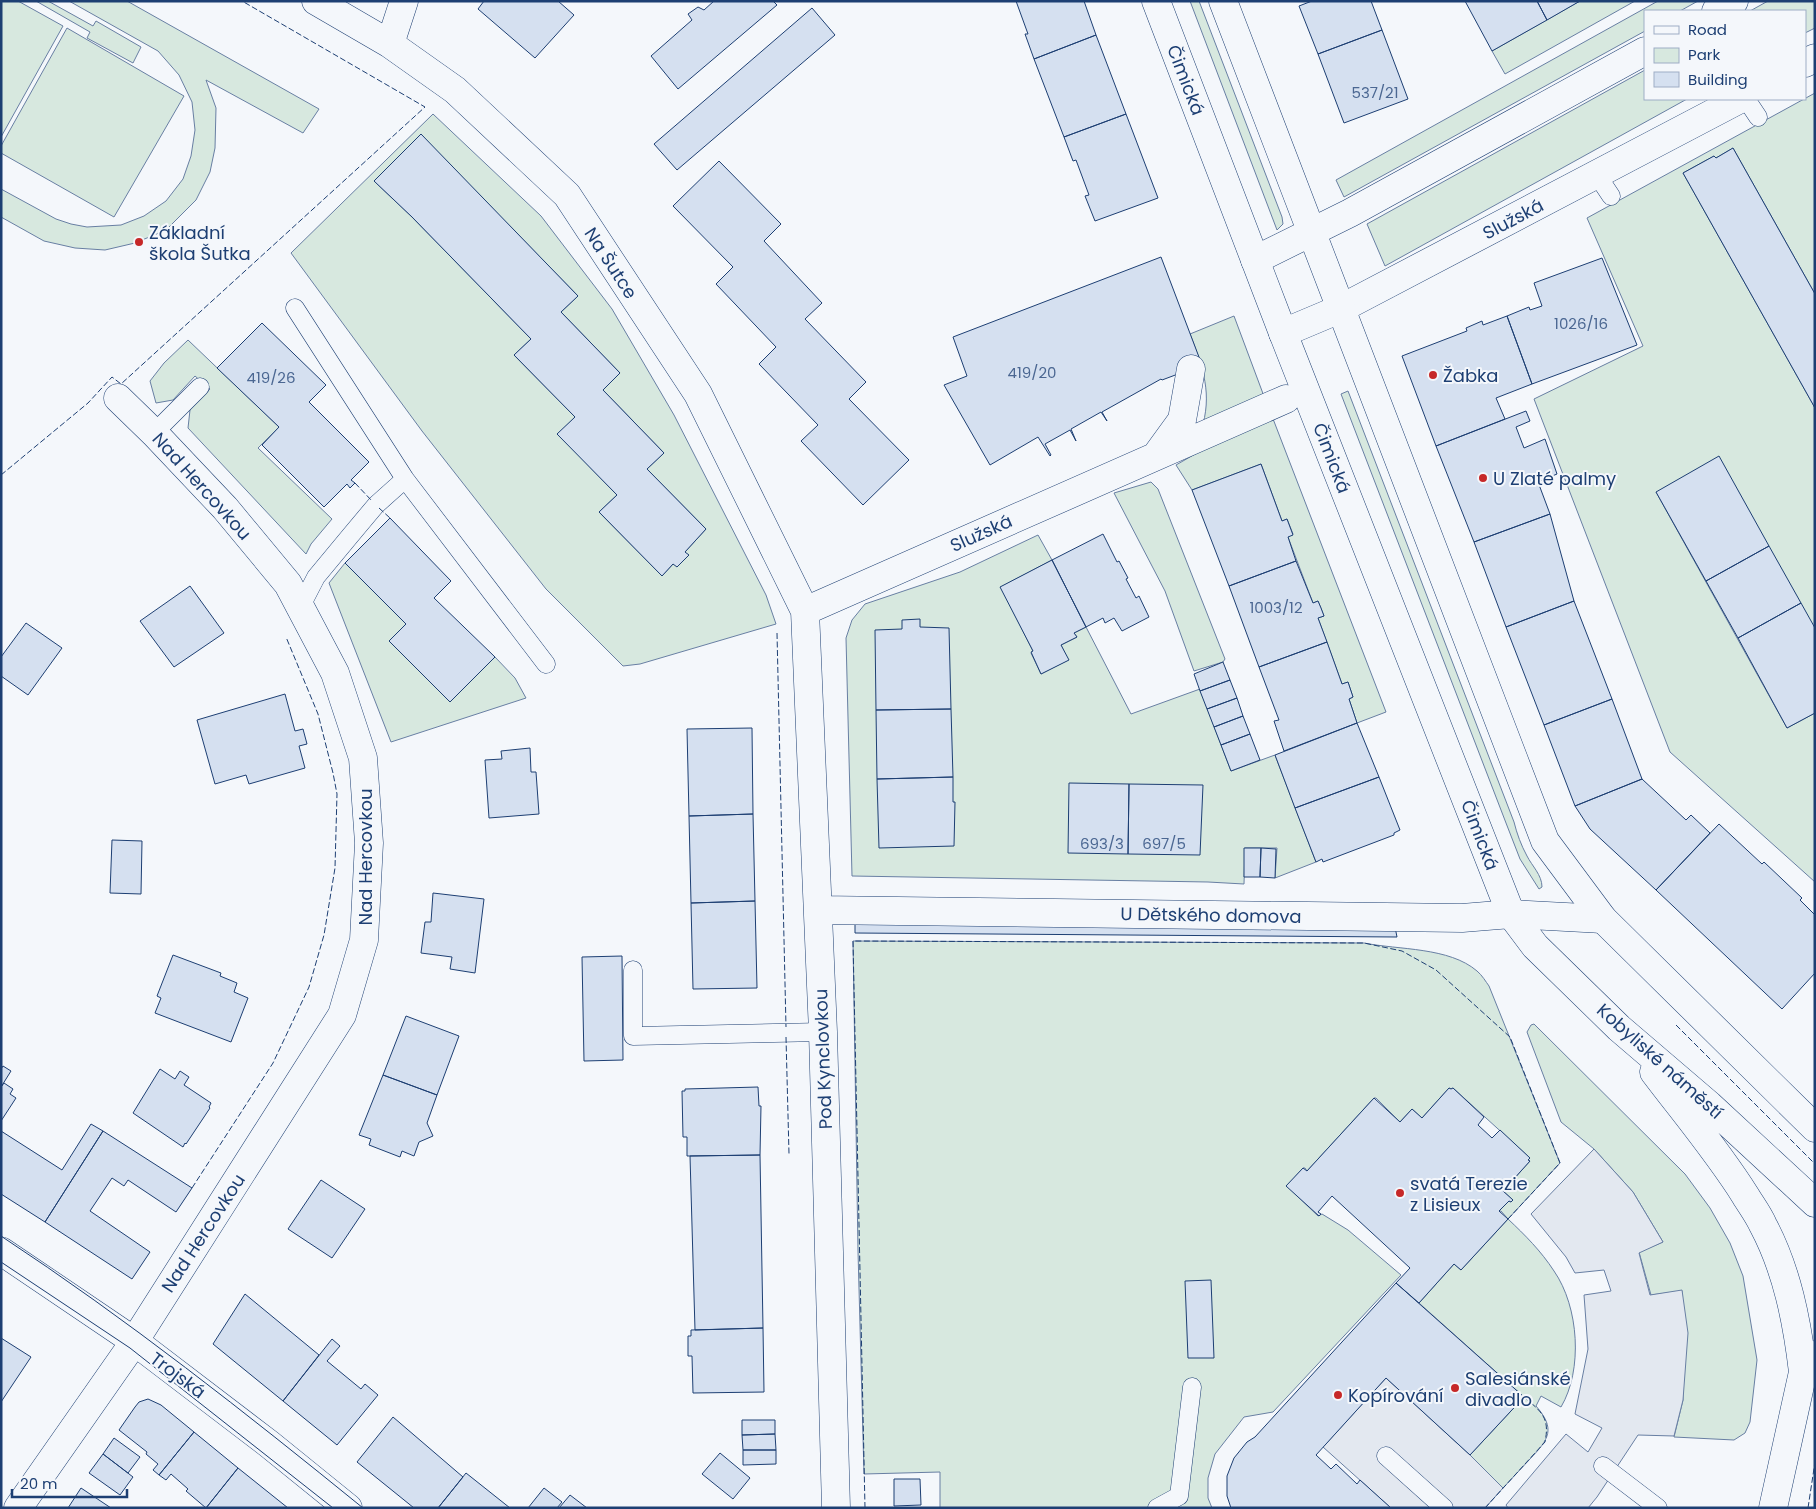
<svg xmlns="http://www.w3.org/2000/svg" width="1816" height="1509" font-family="Poppins,sans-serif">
<rect width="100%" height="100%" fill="#f4f7fb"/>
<path fill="#d7e8df" stroke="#687fa3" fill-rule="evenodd" d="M 1,1 L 18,1 L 63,26 L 1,137 Z
M 36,1 L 48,1 L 93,26 L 96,21 L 141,47 L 133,63 L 87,38 L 90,32 Z
M 69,1 L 127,1 L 319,109 L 303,133 L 206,80 L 216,108 L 215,148 L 210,172 L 196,200 L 166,230 L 135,243 L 105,250 L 75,248 L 44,241 L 1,217 L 1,189 L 56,219 L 71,224 L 87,227 L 121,225 L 144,216 L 166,201 L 183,179 L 191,156 L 195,130 L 192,102 L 179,75 L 158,51 Z
M 1190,1 L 1199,1 L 1282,217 L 1283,224 L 1277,230 Z
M 1580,1 L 1635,1 L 1505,74 L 1492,51 Z
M 1658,1 L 1698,1 L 1680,11 L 1645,11 L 1645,31 L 1344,197 L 1336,180 Z
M 1768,1 L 1815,1 L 1815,28 L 1805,33 L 1805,11 L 1750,11 Z
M 67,28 L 184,96 L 114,217 L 1,153 L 1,146 Z
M 1645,70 L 1645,99 L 1687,99 L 1385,266 L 1367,224 Z
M 1815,93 L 1815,294 L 1733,148 L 1716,158 L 1714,156 L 1683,173 L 1815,408 L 1815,628 L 1656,492 L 1787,728 L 1815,713 L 1815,882 L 1670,752 L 1534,399 L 1643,346 L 1587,218 Z
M 433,114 L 541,216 L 612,309 L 674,415 L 766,595 L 776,624 L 640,664 L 623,666 L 546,589 L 422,431 L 291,253 ZM 421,135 L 578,296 L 561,312 L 620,373 L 603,390 L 664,453 L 647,469 L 706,529 L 685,552 L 688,555 L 673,564 L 662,576 L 599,512 L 617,495 L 558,434 L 575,417 L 514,355 L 531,339 L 412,217 L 374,181 Z
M 1234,316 L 1268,407 L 1201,431 C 1213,394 1203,368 1190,334 Z
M 188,340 L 279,427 L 258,448 L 332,519 L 311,544 L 306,554 L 188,428 L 190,410 L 210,389 L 195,376 L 173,400 L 156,403 L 150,381 L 164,363 Z
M 1348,391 L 1514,822 C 1517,834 1521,845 1527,856 C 1532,866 1542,875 1542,887 L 1539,889 L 1520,859 L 1506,823 L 1341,394 Z
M 1270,411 L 1386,712 L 1357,723 L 1349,699 L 1353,697 L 1348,682 L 1342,684 L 1318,618 L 1324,616 L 1318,601 L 1313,603 L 1288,537 L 1293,534 L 1287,519 L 1282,521 L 1261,464 L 1192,490 L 1176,465 Z
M 1151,482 L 1158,489 L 1225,659 L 1223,662 L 1194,671 L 1165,591 L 1114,493 Z
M 1038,535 L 1052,560 L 1001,587 L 1033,651 L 1031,653 L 1041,674 L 1068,660 L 1061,645 L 1077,637 L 1074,633 L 1086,627 L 1131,714 L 1200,689 L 1231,771 L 1275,755 L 1316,862 L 1275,878 L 1277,848 L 1245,848 L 1244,884 L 1208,882 L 852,876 L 846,638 L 852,620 L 865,604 L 960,572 Z
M 345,563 L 406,624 L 389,641 L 450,702 L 495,657 L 515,678 L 526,698 L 391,742 L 329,583 Z
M 853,941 L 1364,943 C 1399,950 1449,947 1477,971 C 1482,975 1486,982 1489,986 L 1560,1163 L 1508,1219 C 1525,1235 1541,1251 1554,1271 C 1579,1307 1583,1370 1561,1407 L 1541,1396 L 1536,1406 C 1556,1429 1549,1439 1530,1459 C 1521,1469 1512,1478 1503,1488 L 1470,1455 L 1524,1397 L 1419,1303 L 1454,1264 L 1461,1270 L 1508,1219 L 1501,1211 L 1499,1211 L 1509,1201 L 1511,1202 L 1513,1200 L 1503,1191 L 1530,1161 L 1528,1160 L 1530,1158 L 1453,1088 L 1451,1089 L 1449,1088 L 1422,1118 L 1412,1109 L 1400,1122 L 1376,1098 L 1374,1098 L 1307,1171 L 1305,1168 L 1303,1168 L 1287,1186 L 1318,1216 L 1322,1214 L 1348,1230 L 1401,1275 L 1273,1412 L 1244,1417 L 1215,1454 L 1208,1478 L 1208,1498 L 1212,1508 L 940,1508 L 940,1472 L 864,1474 L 858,1251 Z
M 1534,1024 L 1685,1174 L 1710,1208 L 1730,1243 L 1743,1276 L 1757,1360 L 1750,1422 L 1745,1433 L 1734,1440 L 1674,1437 L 1683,1400 L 1682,1291 L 1651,1295 L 1639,1252 L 1663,1242 L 1633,1192 L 1594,1149 L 1561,1122 L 1527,1032 L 1531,1025 Z"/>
<path fill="#e3e8f0" stroke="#687fa3" d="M 1594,1149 L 1633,1192 L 1663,1242 L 1639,1253 L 1650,1295 L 1682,1290 L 1688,1333 L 1683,1400 L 1674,1436 L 1638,1435 L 1597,1497 L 1588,1508 L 1508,1508 L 1506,1505 L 1566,1434 L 1588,1452 L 1602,1428 L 1575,1414 L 1588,1349 L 1584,1295 L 1611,1291 L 1604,1270 L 1575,1273 L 1566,1257 L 1531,1214 Z
M 1386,1378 L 1470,1455 L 1503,1488 L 1485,1508 L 1391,1508 L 1323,1447 Z"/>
<path fill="#d5e0f0" stroke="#1d3f73" d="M 484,1 L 558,1 L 574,15 L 535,58 L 478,9 Z
M 714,1 L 773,1 L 777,5 L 678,89 L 651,56 L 692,20 L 688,14 L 698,7 L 704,10 Z
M 1016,1 L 1084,1 L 1096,35 L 1034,59 L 1025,34 L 1028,34 Z
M 1312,1 L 1371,1 L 1382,30 L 1318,54 L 1299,6 Z
M 1465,1 L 1537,1 L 1547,20 L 1492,51 Z
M 1537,1 L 1580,1 L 1547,20 Z
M 812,8 L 835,35 L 677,170 L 654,144 Z
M 1382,30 L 1408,99 L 1344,123 L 1318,54 Z
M 1096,35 L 1126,114 L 1064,137 L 1034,59 Z
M 1126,114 L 1158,198 L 1095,221 L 1085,196 L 1089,195 L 1076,160 L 1073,161 L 1064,137 Z
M 421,134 L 578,296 L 561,312 L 620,373 L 603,390 L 664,453 L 647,469 L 706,529 L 685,552 L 689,555 L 677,567 L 673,564 L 662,576 L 599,512 L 617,495 L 557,434 L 575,417 L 514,355 L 531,339 L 412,217 L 374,181 Z
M 1733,148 L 1815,294 L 1815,408 L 1683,173 L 1714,156 L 1716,158 Z
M 719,161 L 781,224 L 764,241 L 822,303 L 805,319 L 866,382 L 849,399 L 909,460 L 863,505 L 801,441 L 818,425 L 759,364 L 776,347 L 716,284 L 733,267 L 673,206 Z
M 1161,257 L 1202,365 L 1162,380 L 1161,379 L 1102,412 L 1107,421 L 1101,412 L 1071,429 L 1076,441 L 1070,430 L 1045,444 L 1051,455 L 1050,456 L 1038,437 L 990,465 L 944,385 L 967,376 L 953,337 Z
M 1602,258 L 1637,345 L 1532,384 L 1507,316 L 1529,307 L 1530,310 L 1542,306 L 1534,283 Z
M 1507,316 L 1532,384 L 1496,398 L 1505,419 L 1436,446 L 1402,356 L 1467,331 L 1466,328 L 1482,321 L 1483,325 Z
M 262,323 L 326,385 L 309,402 L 369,462 L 351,480 L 355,483 L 350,488 L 347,484 L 324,507 L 262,445 L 279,427 L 217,368 Z
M 1526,411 L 1530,421 L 1516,427 L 1524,448 L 1545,439 L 1557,474 L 1538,482 L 1550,514 L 1474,542 L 1436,446 Z
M 1719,456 L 1769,546 L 1706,581 L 1656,492 Z
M 1261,464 L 1282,521 L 1287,519 L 1293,535 L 1288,537 L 1296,561 L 1229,586 L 1192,490 Z
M 1550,514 L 1574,601 L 1506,627 L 1474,542 Z
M 390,518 L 451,581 L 434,598 L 495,657 L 450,702 L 389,641 L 406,624 L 345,563 Z
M 1103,534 L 1117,562 L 1119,561 L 1128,578 L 1126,579 L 1136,598 L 1139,596 L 1149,617 L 1122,631 L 1114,618 L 1105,623 L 1103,618 L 1086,627 L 1052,560 Z
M 1769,546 L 1801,603 L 1738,638 L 1706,581 Z
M 1052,560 L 1086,627 L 1074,633 L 1077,637 L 1061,645 L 1069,660 L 1041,674 L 1031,652 L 1033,651 L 1000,587 Z
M 1296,561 L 1313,603 L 1318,601 L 1321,608 L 1324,616 L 1318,618 L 1327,642 L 1259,667 L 1229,586 Z
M 190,586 L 224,633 L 174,667 L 140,621 Z
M 1574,601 L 1612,699 L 1544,725 L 1506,627 Z
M 1801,603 L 1815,628 L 1815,713 L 1787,728 L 1738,638 Z
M 920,619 L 920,627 L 949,628 L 951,709 L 876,710 L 875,630 L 902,629 L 902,620 Z
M 26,623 L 62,648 L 28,695 L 1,676 L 1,657 Z
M 1327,642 L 1342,684 L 1348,682 L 1353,697 L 1349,699 L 1357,723 L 1284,751 L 1274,721 L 1279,720 L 1259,667 Z
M 1223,662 L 1230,680 L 1200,691 L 1194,674 Z
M 1230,680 L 1237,698 L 1207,709 L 1200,691 Z
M 285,694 L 295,731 L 303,729 L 307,744 L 299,746 L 305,768 L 249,784 L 246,775 L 215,784 L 197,720 Z
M 1237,698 L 1243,716 L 1214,727 L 1207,709 Z
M 1612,699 L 1642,779 L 1575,806 L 1544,725 Z
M 951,709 L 953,777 L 877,779 L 876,710 Z
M 1243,716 L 1250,734 L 1221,745 L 1214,727 Z
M 1357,723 L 1379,777 L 1295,808 L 1275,755 Z
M 752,728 L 753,814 L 689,816 L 687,729 Z
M 1250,734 L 1260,760 L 1231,771 L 1221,745 Z
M 530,748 L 531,772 L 536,772 L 539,814 L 489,818 L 485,760 L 502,759 L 501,751 Z
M 953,777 L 953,802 L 955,802 L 954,846 L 879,848 L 877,779 Z
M 1379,777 L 1400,830 L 1394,833 L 1394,835 L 1323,862 L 1322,859 L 1316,862 L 1295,808 Z
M 1642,779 L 1686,820 L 1691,815 L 1710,833 L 1656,890 L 1590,829 L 1575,806 Z
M 1069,783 L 1129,784 L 1128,854 L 1068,853 Z
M 1129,784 L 1203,785 L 1200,855 L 1128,854 Z
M 753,814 L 755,901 L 691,903 L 689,816 Z
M 1719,824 L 1762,864 L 1764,862 L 1802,898 L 1800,900 L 1815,915 L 1815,973 L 1782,1009 L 1656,890 Z
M 112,840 L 142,841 L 141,894 L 110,893 Z
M 1244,848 L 1261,848 L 1260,877 L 1244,877 Z
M 1261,848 L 1276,849 L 1275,878 L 1260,877 Z
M 433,893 L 484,899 L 475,973 L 450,969 L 452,957 L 421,953 L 425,922 L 431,922 Z
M 755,901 L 757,988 L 693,989 L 691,903 Z
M 855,923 L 1395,927 L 1397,937 L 855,933 Z
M 173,955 L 221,973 L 220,976 L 237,983 L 234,992 L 248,998 L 231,1042 L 155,1013 L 161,998 L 157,996 Z
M 622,956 L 623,1060 L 584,1061 L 582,957 Z
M 406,1016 L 459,1036 L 437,1095 L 383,1075 Z
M 3,1066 L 11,1071 L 1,1087 L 1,1069 Z
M 160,1069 L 175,1079 L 180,1071 L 189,1077 L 184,1085 L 211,1103 L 209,1107 L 210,1108 L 186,1144 L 185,1143 L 183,1147 L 133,1113 Z
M 383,1075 L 437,1095 L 427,1123 L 433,1136 L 419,1142 L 414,1156 L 402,1151 L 400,1157 L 369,1145 L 371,1139 L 359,1135 Z
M 4,1083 L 13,1089 L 10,1094 L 16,1098 L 1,1121 L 1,1087 Z
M 758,1087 L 759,1106 L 761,1106 L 760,1155 L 687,1156 L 687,1137 L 683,1137 L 682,1091 L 685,1091 L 685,1089 Z
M 1449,1088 L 1451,1089 L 1453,1088 L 1484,1117 L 1478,1125 L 1492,1138 L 1500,1130 L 1530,1158 L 1528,1160 L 1530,1161 L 1503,1191 L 1513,1200 L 1511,1202 L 1509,1201 L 1499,1211 L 1508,1219 L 1461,1270 L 1454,1264 L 1419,1303 L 1396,1283 L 1410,1268 L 1332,1196 L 1318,1212 L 1321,1214 L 1319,1216 L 1286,1186 L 1303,1168 L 1307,1171 L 1374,1098 L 1400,1122 L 1412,1109 L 1422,1118 Z
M 91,1124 L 103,1131 L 45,1222 L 1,1194 L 1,1131 L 62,1170 Z
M 103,1131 L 192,1188 L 176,1212 L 128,1180 L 124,1186 L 112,1178 L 90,1211 L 150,1252 L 132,1279 L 45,1222 Z
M 760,1155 L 763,1328 L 695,1330 L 690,1156 Z
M 321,1180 L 365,1209 L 332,1258 L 288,1229 Z
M 1211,1280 L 1214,1358 L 1188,1358 L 1185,1281 Z
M 1396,1283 L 1524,1397 L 1470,1455 L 1386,1378 L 1316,1455 L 1331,1469 L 1336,1464 L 1357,1484 L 1360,1480 L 1391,1508 L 1231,1508 L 1227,1496 L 1227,1476 L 1234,1458 L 1247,1442 L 1255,1437 Z
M 245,1294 L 319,1355 L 283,1401 L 213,1344 Z
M 763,1328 L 764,1392 L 693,1393 L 692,1356 L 688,1356 L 688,1336 L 691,1336 L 691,1330 Z
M 1,1338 L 31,1357 L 1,1402 Z
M 332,1339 L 340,1346 L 327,1361 L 361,1389 L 365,1384 L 378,1395 L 337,1445 L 283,1401 Z
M 148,1399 L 161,1405 L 194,1432 L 159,1475 L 153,1470 L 158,1464 L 146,1454 L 147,1452 L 119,1430 L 135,1407 L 139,1402 Z
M 393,1417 L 463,1477 L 438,1508 L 414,1508 L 357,1462 Z
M 742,1420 L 775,1420 L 775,1434 L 742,1435 Z
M 194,1432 L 238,1468 L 206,1508 L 186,1491 L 188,1489 L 171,1474 L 166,1480 L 159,1475 Z
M 775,1434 L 776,1450 L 743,1450 L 742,1435 Z
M 114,1438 L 140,1457 L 128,1473 L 103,1454 Z
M 743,1450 L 776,1450 L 776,1464 L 743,1465 Z
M 720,1453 L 750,1478 L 733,1499 L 702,1474 Z
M 103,1454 L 133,1477 L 120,1495 L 89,1473 Z
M 238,1468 L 288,1508 L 206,1508 Z
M 466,1473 L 510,1508 L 438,1508 Z
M 894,1479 L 920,1479 L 921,1505 L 894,1506 Z
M 81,1488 L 111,1508 L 68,1508 Z
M 544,1488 L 562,1502 L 557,1508 L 528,1508 Z
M 570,1495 L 587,1508 L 559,1508 Z"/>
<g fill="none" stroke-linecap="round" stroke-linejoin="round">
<g stroke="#1d3f73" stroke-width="19">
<path id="service" d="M 1746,99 L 1758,117
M 1597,175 L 1611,196
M 295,308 L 405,479 L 546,664
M 154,433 L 200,387
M 301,606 L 316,577 L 350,536 L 376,505 L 405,479
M 633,970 L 633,1036 L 823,1032
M 1386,1456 L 1444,1508
M 1603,1466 L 1658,1508
M 1157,1508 L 1179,1496 L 1192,1387"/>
</g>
<g stroke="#1d3f73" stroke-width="29">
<path id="minor" d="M 316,1 L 390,44 L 455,90 L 567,195 L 698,394 L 805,611 L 823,1032 L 836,1508
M 1716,11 L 1734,1
M 390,44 L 404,1
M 1805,63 L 1815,58
M 1255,260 L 1350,213 L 1645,51
M 1283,333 L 1340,309 L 1740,99
M 1158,453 L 1182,420 L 1191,369
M 805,611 L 1286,399
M 818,910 L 1462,918 L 1511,914 L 1603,919
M 1,1251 L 134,1341 L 269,1444 L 348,1508
M 18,1508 L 130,1348 L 342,1015 L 364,940 L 369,843 L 363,758 L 335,673 L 288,584 L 225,508 L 154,433 L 118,398"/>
</g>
<g stroke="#1d3f73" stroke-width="29">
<path id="secondary" d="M 1156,1 L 1283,333 L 1511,914 L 1535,946 L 1619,1028 L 1709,1105 L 1815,1203
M 1223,1 L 1545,841 L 1603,919 L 1815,1128
M 1654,1072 C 1685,1113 1718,1152 1745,1195 C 1751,1205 1758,1214 1763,1225 C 1787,1270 1797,1321 1803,1372
M 1773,1508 L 1803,1372 L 1808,1354"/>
</g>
<use href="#service" stroke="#f4f7fb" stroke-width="18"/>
<use href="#minor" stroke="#f4f7fb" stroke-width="28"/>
<use href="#secondary" stroke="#f4f7fb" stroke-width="28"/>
<path stroke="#1d3f73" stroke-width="1" d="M 1,1236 C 127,1319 246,1413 363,1508
M 1,1262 L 130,1348 L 333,1508"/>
<path stroke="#1d3f73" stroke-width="1" stroke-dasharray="6 2.5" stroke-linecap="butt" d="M 1,475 L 88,403 L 112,377 L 121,384 L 425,107 L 242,1
M 355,483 L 372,501
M 379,508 L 390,518
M 777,633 L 786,1027
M 1676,1025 L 1815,1164
M 786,1037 L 789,1154
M 192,1188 L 273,1063 L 309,987 L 324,935 L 335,868 L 337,794 L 333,773 L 318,714 L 286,637
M 865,1508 L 853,941 L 1364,943 L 1402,951 L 1436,970 L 1510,1037 L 1560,1163 L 1508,1219
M 1485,1508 L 1545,1442 C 1550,1418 1542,1412 1524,1397
M 1808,1508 L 1815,1462"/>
</g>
<g fill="#c62828" stroke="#f4f7fb" stroke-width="2">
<circle cx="139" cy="242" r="5"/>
<circle cx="1433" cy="375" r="5"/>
<circle cx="1483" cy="478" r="5"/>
<circle cx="1400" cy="1193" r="5"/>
<circle cx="1455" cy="1388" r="5"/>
<circle cx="1338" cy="1395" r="5"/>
</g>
<g text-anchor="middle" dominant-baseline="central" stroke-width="4" stroke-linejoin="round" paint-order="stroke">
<g font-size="15" fill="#4b6792">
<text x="1375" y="92">537/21</text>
<text x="1581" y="323">1026/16</text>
<text x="1032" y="372">419/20</text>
<text x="271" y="377">419/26</text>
<text x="1276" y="607">1003/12</text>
<text x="1102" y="843">693/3</text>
<text x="1164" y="843">697/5</text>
</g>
<g font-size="18" fill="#1d3f73" stroke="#f4f7fb">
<text transform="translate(1186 80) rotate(69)">Čimická</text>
<text transform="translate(1513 219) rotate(-28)">Služská</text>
<text transform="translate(611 263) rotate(57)">Na Šutce</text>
<text transform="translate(1332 458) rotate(69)">Čimická</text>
<text transform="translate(202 486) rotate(48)">Nad Hercovkou</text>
<text transform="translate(981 533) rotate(-24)">Služská</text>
<text transform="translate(1480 835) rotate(69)">Čimická</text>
<text transform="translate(365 857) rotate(-90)">Nad Hercovkou</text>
<text transform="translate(1211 915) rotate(1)">U Dětského domova</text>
<text transform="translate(823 1059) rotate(-92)">Pod Kynclovkou</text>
<text transform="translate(1660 1061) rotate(42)">Kobyliské náměstí</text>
<text transform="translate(203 1233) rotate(-57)">Nad Hercovkou</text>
<text transform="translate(178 1375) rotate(37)">Trojská</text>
</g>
<g font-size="18" fill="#1d3f73" stroke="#f4f7fb" text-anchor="start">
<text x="149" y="232">Základní<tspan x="149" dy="21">škola Šutka</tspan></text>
<text x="1443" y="375">Žabka</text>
<text x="1493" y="478">U Zlaté palmy</text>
<text x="1410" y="1183">svatá Terezie<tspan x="1410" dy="21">z Lisieux</tspan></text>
<text x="1465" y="1378">Salesiánské<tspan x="1465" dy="21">divadlo</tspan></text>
<text x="1348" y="1395">Kopírování</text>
</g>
</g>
<rect width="1816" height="1509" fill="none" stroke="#1d3f73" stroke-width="5"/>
<rect x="1644" y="10" width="162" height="90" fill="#f4f7fb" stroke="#9eadc5"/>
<rect x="1654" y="26" width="25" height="8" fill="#f4f7fb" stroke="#9eadc5"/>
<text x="1688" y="35" font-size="15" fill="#1d3f73">Road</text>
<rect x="1654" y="48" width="25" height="15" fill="#d7e8df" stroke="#9eadc5"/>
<text x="1688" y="60" font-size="15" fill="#1d3f73">Park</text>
<rect x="1654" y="72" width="25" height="15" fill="#d5e0f0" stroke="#9eadc5"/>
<text x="1688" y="85" font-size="15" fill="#1d3f73">Building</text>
<path d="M12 1489v8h115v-8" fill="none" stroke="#1d3f73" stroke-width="2.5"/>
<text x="20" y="1489" font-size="15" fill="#1d3f73" stroke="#f4f7fb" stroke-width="4" paint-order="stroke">20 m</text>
</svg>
